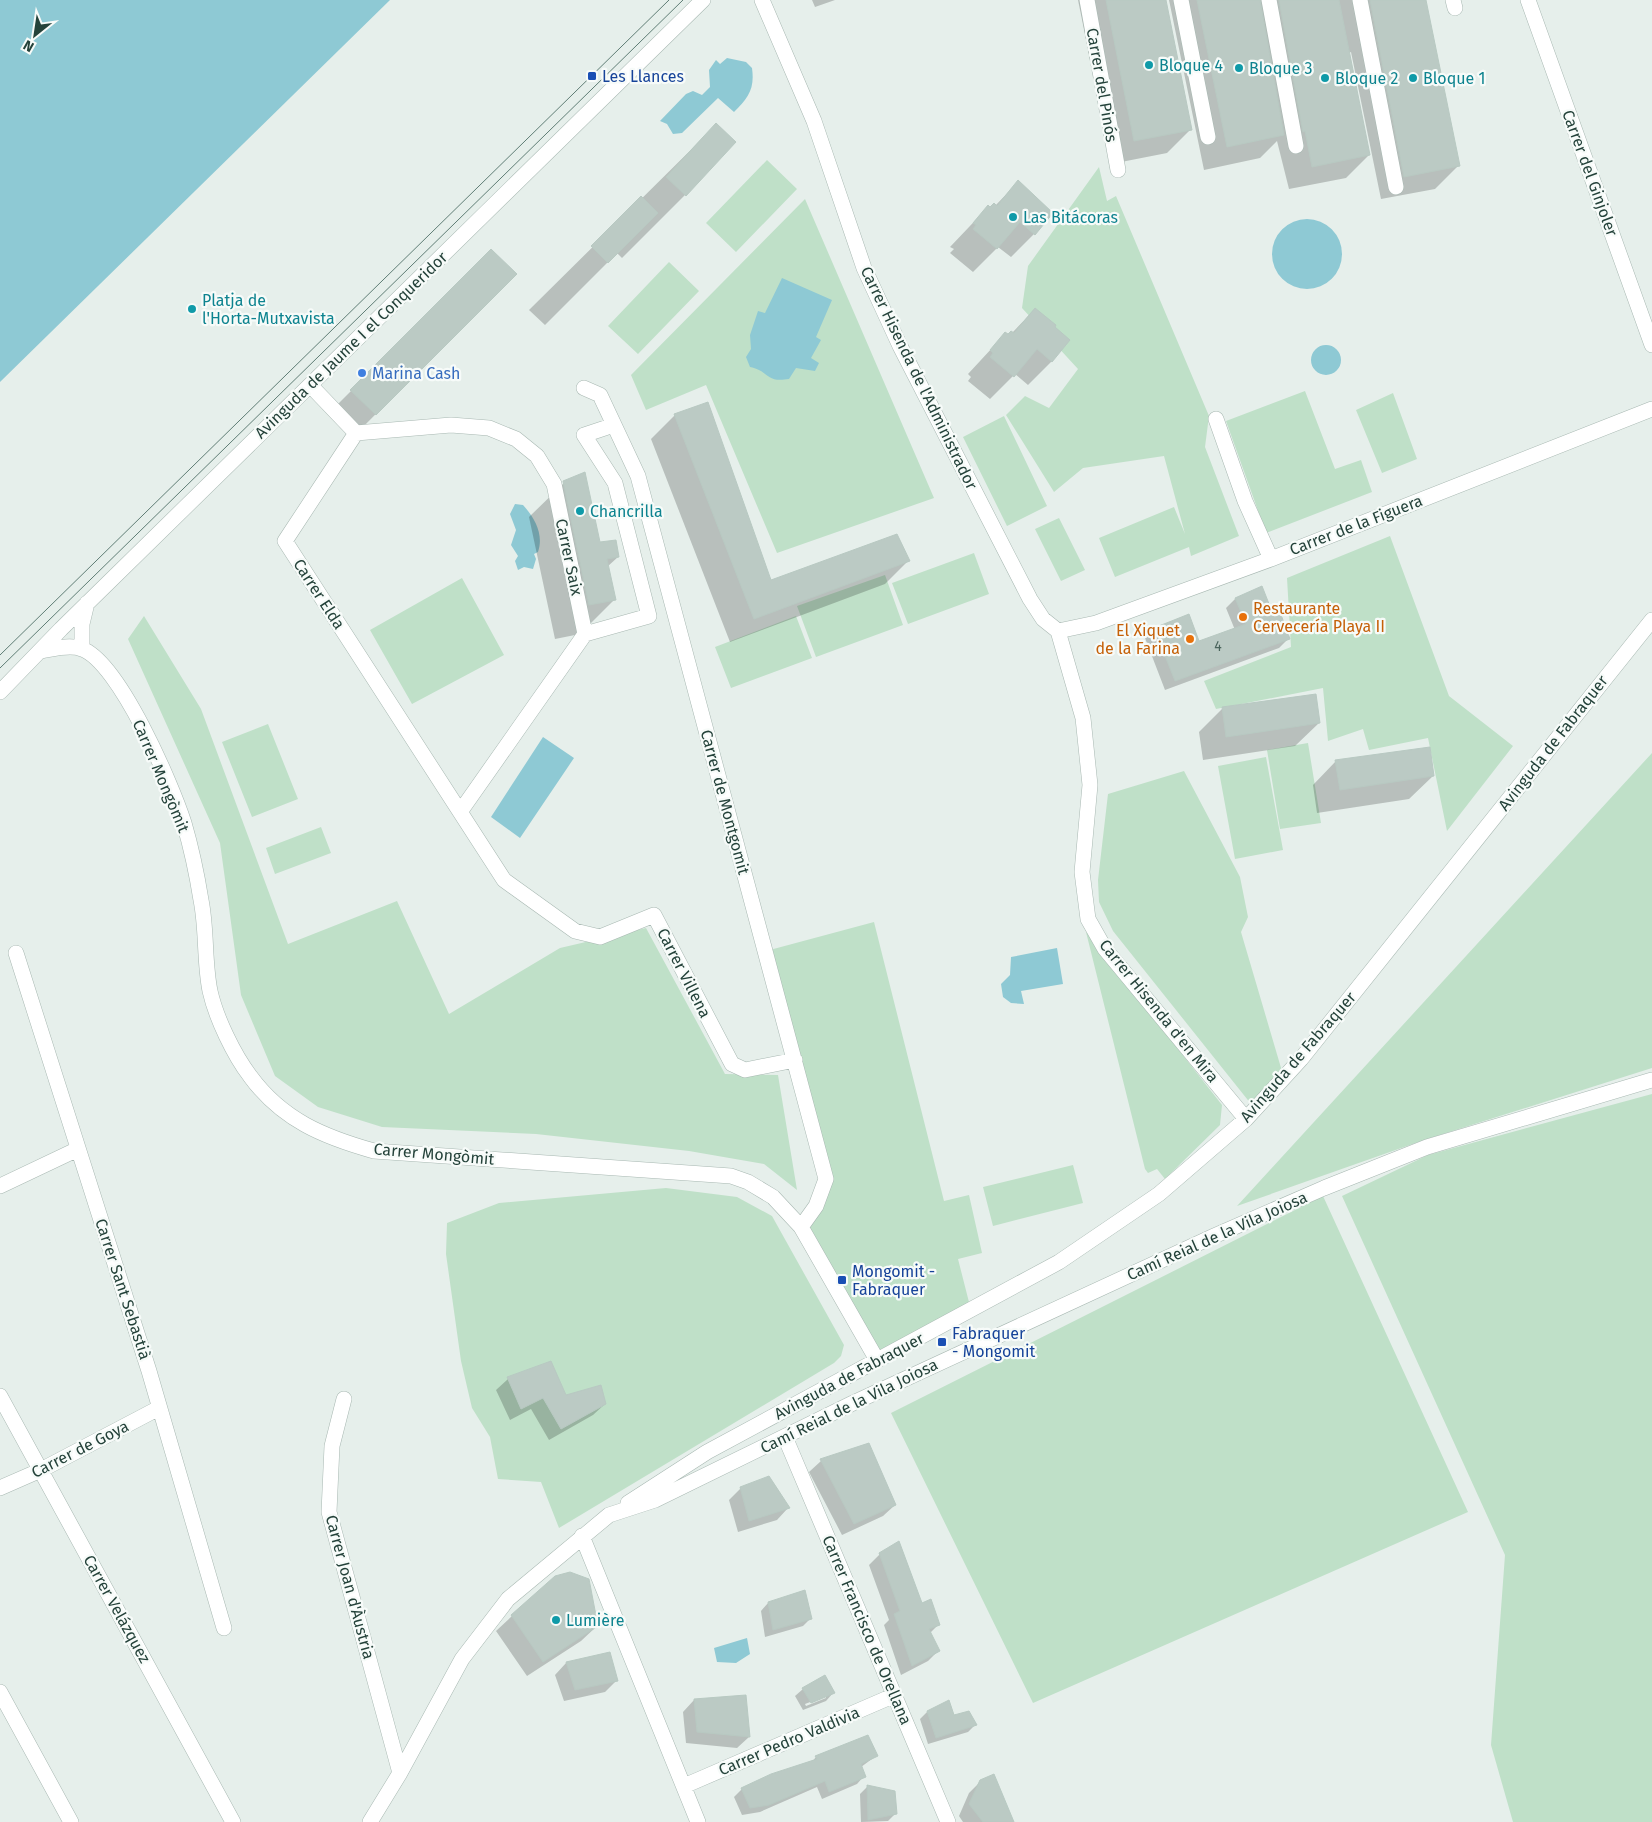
<svg xmlns="http://www.w3.org/2000/svg" width="1652" height="1822" font-family="'Fira Sans',sans-serif">
<rect width="100%" height="100%" fill="#e6efeb"/>
<path fill="#bfe0c8" d="M 767,160 L 797,189 L 736,252 L 706,223 Z
M 1099,167 L 1107,201 L 1116,196 L 1209,416 L 1205,447 L 1239,536 L 1191,556 L 1189,547 L 1115,577 L 1099,538 L 1174,507 L 1185,534 L 1164,456 L 1083,468 L 1054,492 L 1006,415 L 1025,396 L 1049,408 L 1078,369 L 1022,308 L 1028,266 Z
M 805,199 L 934,498 L 777,553 L 706,385 L 646,410 L 631,375 Z
M 669,262 L 699,291 L 638,354 L 608,326 Z
M 1305,391 L 1335,469 L 1361,460 L 1372,492 L 1266,533 L 1226,421 Z
M 1393,393 L 1417,459 L 1382,473 L 1356,410 Z
M 1004,416 L 1047,506 L 1007,526 L 963,437 Z
M 1059,518 L 1085,570 L 1061,581 L 1035,529 Z
M 1390,536 L 1449,696 L 1513,746 L 1447,831 L 1428,738 L 1369,750 L 1363,729 L 1328,741 L 1323,688 L 1216,709 L 1204,681 L 1291,647 L 1287,578 Z
M 974,553 L 989,594 L 908,624 L 892,583 Z
M 885,575 L 903,625 L 816,657 L 797,606 Z
M 462,578 L 504,655 L 412,704 L 370,630 Z
M 144,616 L 201,709 L 288,944 L 397,901 L 449,1014 L 560,948 L 646,928 L 725,1074 L 778,1075 L 797,1190 L 764,1164 L 689,1151 L 536,1134 L 382,1127 L 318,1107 L 275,1076 L 241,995 L 220,843 L 128,639 Z
M 796,616 L 812,658 L 731,688 L 715,647 Z
M 268,724 L 298,799 L 252,817 L 222,742 Z
M 1308,743 L 1321,823 L 1280,829 L 1267,750 Z
M 1652,753 L 1652,1068 L 1424,1140 L 1237,1206 Z
M 1266,757 L 1283,850 L 1235,859 L 1218,766 Z
M 1184,771 L 1240,877 L 1248,917 L 1241,932 L 1284,1078 L 1255,1109 L 1113,931 L 1099,902 L 1098,880 L 1108,794 Z
M 321,827 L 331,853 L 275,874 L 266,848 Z
M 874,922 L 944,1201 L 969,1195 L 982,1253 L 958,1259 L 971,1310 L 877,1360 L 801,1227 L 826,1179 L 766,951 Z
M 1086,932 L 1222,1105 L 1220,1125 L 1165,1179 L 1157,1169 L 1148,1173 L 1145,1169 Z
M 1652,1094 L 1652,1822 L 1513,1822 L 1491,1745 L 1505,1555 L 1342,1196 L 1428,1155 Z
M 1073,1165 L 1083,1203 L 993,1226 L 983,1187 Z
M 666,1188 L 737,1197 L 772,1216 L 844,1345 L 841,1356 L 834,1363 L 559,1528 L 541,1482 L 498,1479 L 490,1437 L 472,1408 L 461,1361 L 446,1254 L 447,1223 L 499,1203 Z
M 1323,1196 L 1468,1512 L 1033,1703 L 891,1413 Z"/>
<path fill="#8ec9d4" d="M 0,0 L 390,0 L 0,382 Z
M 727,58 L 746,62 L 752,68 C 755,89 748,98 734,112 L 718,98 L 682,133 L 673,134 L 667,124 L 660,121 L 686,94 L 693,91 L 702,95 L 710,87 L 709,70 L 716,60 L 720,64 Z
M1272 254a35 35 0 1 1 70 0a35 35 0 1 1-70 0Z
M 782,278 L 832,300 L 816,337 L 821,340 L 811,358 L 819,363 L 815,371 L 796,368 L 789,379 C 765,383 770,371 750,367 L 746,357 L 751,349 L 750,335 L 758,311 L 765,313 Z
M1311 360a15 15 0 1 1 30 0a15 15 0 1 1-30 0Z
M 515,504 L 523,505 C 535,518 544,535 538,552 L 534,554 L 536,559 L 533,569 L 524,567 L 518,570 L 515,561 L 518,556 L 511,545 L 516,530 L 510,514 Z
M 543,737 L 574,758 L 520,838 L 491,817 Z
M 1057,948 L 1063,984 L 1021,991 L 1024,1004 L 1011,1003 L 1003,997 L 1001,984 L 1010,975 L 1011,957 Z
M 747,1638 L 750,1654 L 736,1663 L 717,1662 L 714,1648 Z"/>
<path fill="#0003" fill-rule="evenodd" d="M 812,0 L 835,0 L 815,7 Z
M 1078,0 L 1164,0 L 1190,130 L 1167,153 L 1111,164 Z
M 1169,0 L 1425,0 L 1459,165 L 1435,189 L 1381,199 L 1351,52 L 1349,53 L 1369,155 L 1346,178 L 1289,189 L 1277,141 L 1260,158 L 1204,170 Z
M 716,125 L 685,195 L 622,258 L 617,253 L 545,325 L 529,310 Z
M 1018,182 L 1034,234 L 1011,257 L 998,247 L 973,272 L 950,253 L 954,249 L 950,247 L 988,207 L 990,208 L 995,206 Z
M 491,251 L 515,274 L 352,438 L 328,414 Z
M 1035,309 L 1052,361 L 1028,385 L 1015,374 L 990,399 L 968,381 L 971,377 L 968,374 L 1005,334 L 1007,336 L 1012,333 Z
M 675,415 L 771,581 L 908,561 L 885,584 L 730,642 L 651,439 Z
M 564,483 L 599,543 L 618,557 L 607,567 L 614,600 L 580,634 L 555,639 L 529,517 Z
M 1235,599 L 1272,616 L 1288,639 L 1279,648 L 1165,690 L 1145,638 L 1155,629 L 1199,643 L 1235,630 L 1226,608 Z
M 1315,695 L 1319,723 L 1295,746 L 1203,760 L 1199,732 L 1222,709 Z
M 1336,761 L 1433,776 L 1409,799 L 1317,813 L 1313,785 Z
M 550,1362 L 565,1397 L 605,1404 L 593,1415 L 549,1440 L 531,1409 L 510,1420 L 496,1390 L 508,1379 Z
M 868,1444 L 895,1505 L 883,1516 L 842,1535 L 809,1472 L 821,1461 Z
M 741,1488 L 788,1508 L 777,1520 L 738,1532 L 729,1500 Z
M 880,1554 L 939,1624 L 930,1633 L 938,1651 L 928,1661 L 901,1675 L 884,1625 L 889,1620 L 869,1565 Z
M 768,1603 L 811,1618 L 803,1626 L 765,1637 L 761,1611 Z
M 512,1616 L 597,1626 L 581,1641 L 527,1676 L 496,1631 Z
M 609,1653 L 617,1680 L 605,1692 L 564,1701 L 555,1675 L 566,1663 Z
M 803,1689 L 833,1693 L 826,1701 L 803,1710 L 795,1696 ZM 826,1696 L 826,1698 L 806,1706 L 805,1704 Z
M 694,1700 L 749,1737 L 737,1748 L 686,1743 L 683,1712 Z
M 927,1712 L 953,1716 L 975,1725 L 968,1732 L 928,1744 L 920,1719 Z
M 876,1756 L 861,1767 L 864,1776 L 857,1784 L 822,1799 L 817,1787 L 760,1812 L 742,1815 L 734,1797 L 742,1789 L 771,1776 L 811,1763 L 816,1757 Z
M 981,1781 L 1013,1822 L 963,1822 L 959,1816 L 969,1793 Z
M 867,1787 L 894,1792 L 896,1813 L 888,1821 L 861,1822 L 860,1794 Z"/>
<path fill="#bbcac4" stroke="#b8c9c2" d="M 1106,0 L 1166,0 L 1192,130 L 1134,141 Z
M 1197,0 L 1260,0 L 1284,135 L 1227,147 Z
M 1279,0 L 1339,0 L 1370,155 L 1312,167 L 1305,131 L 1303,132 Z
M 1370,0 L 1426,0 L 1460,166 L 1404,177 Z
M 716,123 L 736,142 L 686,196 L 666,177 Z
M 1018,180 L 1053,213 L 1035,235 L 1020,222 L 997,249 L 973,229 L 976,225 L 973,223 L 988,205 L 990,207 L 994,203 L 997,206 Z
M 641,196 L 658,213 L 608,263 L 591,246 Z
M 491,249 L 517,274 L 376,415 L 350,390 Z
M 1035,308 L 1056,325 L 1055,327 L 1070,340 L 1052,362 L 1037,349 L 1014,377 L 990,357 L 993,353 L 990,350 L 1005,332 L 1008,334 L 1011,331 L 1014,333 Z
M 708,402 L 771,580 L 897,534 L 910,561 L 754,619 L 674,414 Z
M 585,472 L 600,542 L 616,540 L 619,557 L 607,559 L 616,600 L 589,605 L 563,481 Z
M 1262,586 L 1273,614 L 1280,612 L 1290,639 L 1175,681 L 1154,628 L 1189,614 L 1199,641 L 1246,624 L 1235,598 Z
M 1316,694 L 1320,723 L 1226,737 L 1222,707 Z
M 1430,747 L 1434,776 L 1340,790 L 1335,760 Z
M 551,1361 L 566,1395 L 601,1385 L 606,1404 L 561,1429 L 543,1398 L 521,1409 L 507,1377 Z
M 869,1443 L 896,1505 L 854,1524 L 820,1459 Z
M 769,1476 L 790,1508 L 749,1521 L 740,1487 Z
M 899,1541 L 922,1603 L 931,1599 L 940,1625 L 929,1629 L 940,1651 L 912,1666 L 894,1614 L 900,1611 L 879,1553 Z
M 570,1572 L 589,1579 L 598,1626 L 543,1662 L 511,1615 L 555,1576 Z
M 805,1590 L 812,1619 L 773,1630 L 768,1602 Z
M 610,1652 L 618,1681 L 575,1690 L 566,1662 Z
M 825,1675 L 835,1693 L 811,1703 L 802,1688 Z
M 746,1695 L 750,1737 L 697,1732 L 694,1699 Z
M 949,1700 L 954,1715 L 969,1711 L 977,1725 L 936,1738 L 927,1711 Z
M 868,1735 L 878,1756 L 861,1764 L 866,1777 L 829,1792 L 825,1781 L 769,1805 L 750,1808 L 741,1788 L 771,1774 L 817,1759 L 815,1756 Z
M 994,1774 L 1014,1822 L 983,1822 L 969,1804 L 980,1780 Z
M 867,1785 L 895,1791 L 897,1814 L 868,1820 Z"/>
<g fill="none" stroke-linecap="round" stroke-linejoin="round">
<g stroke="#a8b8b2" stroke-width="16">
<path id="minor" d="M 762,0 L 814,121 L 864,268 L 900,346 L 1030,599 L 1043,619 L 1058,631
M 1087,0 L 1118,170
M 1181,0 L 1208,137
M 1269,0 L 1296,146
M 1360,0 L 1396,187
M 1453,0 L 1455,8
M 1528,0 L 1652,345
M 311,386 L 356,433 L 285,541 L 504,880 L 575,931 L 600,937 L 654,915 L 732,1064 L 745,1070 L 795,1060
M 584,388 L 600,395 L 638,476 L 826,1179 L 816,1206 L 801,1227
M 1216,419 L 1245,501 L 1271,559
M 356,433 L 451,425 L 489,428 L 516,439 L 537,456 L 554,484 L 585,634 L 460,812
M 1058,631 L 1096,623 L 1271,559 L 1652,409
M 1058,631 L 1083,718 L 1090,785 L 1082,872 L 1088,919 L 1105,949 L 1246,1119
M 585,634 L 649,616 L 615,483 L 584,435 L 614,425
M 82,648 L 82,624 L 87,603
M 41,651 C 53,649 70,644 82,649 C 119,662 172,785 184,823 C 191,847 197,875 201,900 C 207,930 204,961 210,991 C 216,1018 234,1055 250,1076 C 282,1120 324,1137 374,1151 L 731,1176 L 748,1182 L 773,1197 L 801,1227 L 877,1360
M 0,692 L 61,629 L 703,0
M 16,953 L 149,1371 L 224,1628
M 0,1186 L 78,1149
M 0,1396 L 233,1822
M 344,1399 L 332,1446 L 329,1512 L 400,1773
M 785,1437 L 948,1822
M 0,1488 L 41,1470 L 159,1408
M 628,1503 L 707,1452 L 1059,1262 L 1159,1194 L 1246,1119 L 1301,1059 L 1652,620
M 582,1536 L 698,1822
M 0,1692 L 71,1822
M 684,1786 L 895,1695
M 370,1822 L 400,1773 L 462,1659 L 508,1599 L 609,1515 L 655,1500 L 853,1403 L 1214,1236 L 1324,1188 L 1427,1147 L 1652,1080"/>
</g>
<use href="#minor" stroke="#fff" stroke-width="15"/>
<path stroke="#5f7d75" stroke-width="1" d="M 0,655 L 669,0
M 0,668 L 683,0"/>
</g>
<g fill="#0f9aa8" stroke="#f7fbf9" stroke-width="2">
<circle cx="1149" cy="65" r="5"/>
<circle cx="1239" cy="68" r="5"/>
<circle cx="1325" cy="78" r="5"/>
<circle cx="1413" cy="78" r="5"/>
<circle cx="1013" cy="217" r="5"/>
<circle cx="192" cy="309" r="5"/>
<circle cx="580" cy="511" r="5"/>
<circle cx="556" cy="1620" r="5"/>
</g>
<g fill="#1a4fb4" stroke="#f7fbf9" stroke-width="2">
<rect x="587" y="71" width="10" height="10" rx="2.5"/>
<rect x="837" y="1275" width="10" height="10" rx="2.5"/>
<rect x="937" y="1337" width="10" height="10" rx="2.5"/>
</g>
<circle fill="#3f7fe0" stroke="#f7fbf9" stroke-width="2" cx="362" cy="373" r="5"/>
<g fill="#e8710a" stroke="#f7fbf9" stroke-width="2">
<circle cx="1243" cy="617" r="5"/>
<circle cx="1190" cy="639" r="5"/>
</g>
<g text-anchor="middle" dominant-baseline="central" stroke-width="4.5" stroke-linejoin="round" paint-order="stroke">
<g font-size="14" fill="#4a645c">
<text x="1218" y="646">4</text>
</g>
<g font-size="16" fill="#0d838f" stroke="#f7fbf9" text-anchor="start">
<text x="1159" y="65">Bloque 4</text>
<text x="1249" y="68">Bloque 3</text>
<text x="1335" y="78">Bloque 2</text>
<text x="1423" y="78">Bloque 1</text>
<text x="1023" y="217">Las Bitácoras</text>
<text x="202" y="300">Platja de<tspan x="202" dy="18">l'Horta-Mutxavista</tspan></text>
<text x="590" y="511">Chancrilla</text>
<text x="566" y="1620">Lumière</text>
</g>
<g font-size="16" fill="#164399" stroke="#f7fbf9" text-anchor="start">
<text x="602" y="76">Les Llances</text>
<text x="852" y="1271">Mongomit -<tspan x="852" dy="18">Fabraquer</tspan></text>
<text x="952" y="1333">Fabraquer<tspan x="952" dy="18">- Mongomit</tspan></text>
</g>
<g font-size="16" fill="#24423a" stroke="#f7fbf9">
<text transform="translate(1102 85) rotate(80)">Carrer del Pinós</text>
<text transform="translate(1590 173) rotate(70)">Carrer del Ginjoler</text>
<text transform="translate(351 345) rotate(-44)">Avinguda de Jaume I el Conqueridor</text>
<text transform="translate(919 378) rotate(64)">Carrer Hisenda de l'Administrador</text>
<text transform="translate(1356 525) rotate(-21)">Carrer de la Figuera</text>
<text transform="translate(569 557) rotate(78)">Carrer Saix</text>
<text transform="translate(319 594) rotate(57)">Carrer Elda</text>
<text transform="translate(1553 743) rotate(-52)">Avinguda de Fabraquer</text>
<text transform="translate(161 776) rotate(67)">Carrer Mongòmit</text>
<text transform="translate(725 802) rotate(75)">Carrer de Montgomit</text>
<text transform="translate(684 973) rotate(63)">Carrer Villena</text>
<text transform="translate(1159 1011) rotate(51)">Carrer Hisenda d'en Mira</text>
<text transform="translate(1298 1057) rotate(-49)">Avinguda de Fabraquer</text>
<text transform="translate(434 1154) rotate(5)">Carrer Mongòmit</text>
<text transform="translate(1217 1236) rotate(-24)">Camí Reial de la Vila Joiosa</text>
<text transform="translate(123 1289) rotate(72)">Carrer Sant Sebastià</text>
<text transform="translate(849 1376) rotate(-28)">Avinguda de Fabraquer</text>
<text transform="translate(849 1406) rotate(-26)">Camí Reial de la Vila Joiosa</text>
<text transform="translate(80 1449) rotate(-27)">Carrer de Goya</text>
<text transform="translate(350 1587) rotate(75)">Carrer Joan d'Àustria</text>
<text transform="translate(117 1609) rotate(61)">Carrer Velázquez</text>
<text transform="translate(867 1630) rotate(67)">Carrer Francisco de Orellana</text>
<text transform="translate(789 1741) rotate(-23)">Carrer Pedro Valdivia</text>
</g>
<g font-size="16" fill="#366cbe" stroke="#f7fbf9" text-anchor="start">
<text x="372" y="373">Marina Cash</text>
</g>
<g font-size="16" fill="#c56008" stroke="#f7fbf9" text-anchor="start">
<text x="1253" y="608">Restaurante<tspan x="1253" dy="18">Cervecería Playa II</tspan></text>
<text x="1180" y="630" text-anchor="end">El Xiquet<tspan x="1180" dy="18">de la Farina</tspan></text>
</g>
</g>
<g transform="translate(35 35) rotate(210)" stroke="#f7fbf9" stroke-width="4" paint-order="stroke">
<path d="M0-4L9 19L0 12L-9 19Z" fill="#24423a"/>
<text y="-8" font-size="14" font-weight="bold" text-anchor="middle" fill="#24423a">N</text>
</g>
</svg>
